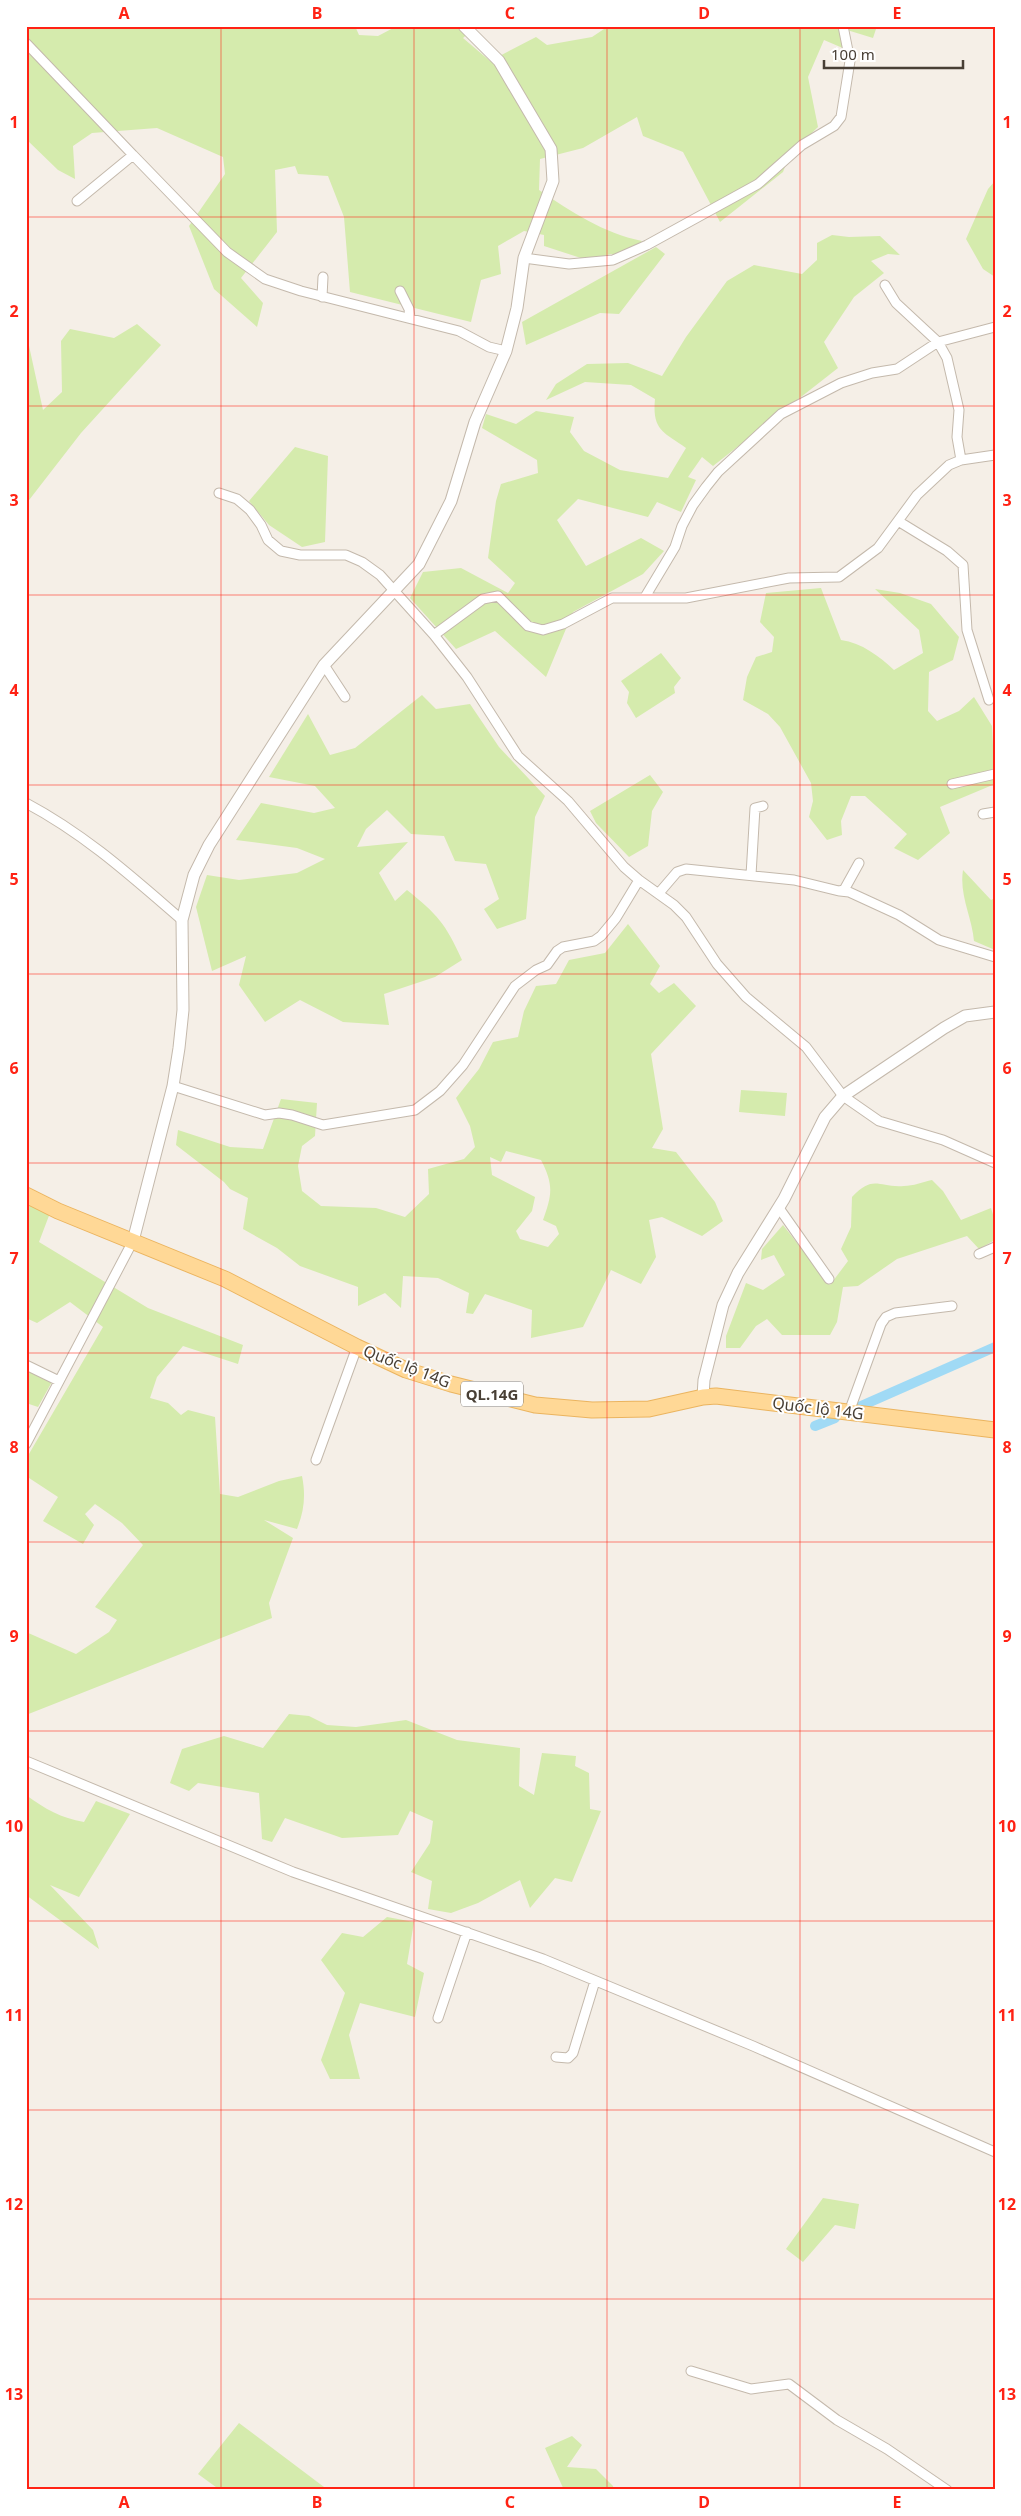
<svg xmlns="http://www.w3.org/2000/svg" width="1021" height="2516" font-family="'Noto Sans',sans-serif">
<rect width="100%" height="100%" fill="#f5efe7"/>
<path fill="#d5ebad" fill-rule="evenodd" d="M 32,26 L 355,26 L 359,35 L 378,36 L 397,26 L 476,26 L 463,38 L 490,61 L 536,37 L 547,45 L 592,37 L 607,27 L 650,29 L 653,26 L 877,26 L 873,38 L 847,30 L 845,49 L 824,40 L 808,77 L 818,127 L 790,154 L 783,172 L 720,222 L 683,152 L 643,136 L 637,117 L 583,148 L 540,159 L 539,190 C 572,212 603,233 642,241 L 626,258 L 611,254 L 587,260 L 544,246 L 544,235 L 524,231 L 498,246 L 501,274 L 481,280 L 471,322 L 350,292 L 344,217 L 328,176 L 298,174 L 295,166 L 275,170 L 277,232 L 241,278 L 263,303 L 257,327 L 214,289 L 189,226 L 225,174 L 223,157 L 157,128 L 92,133 L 73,146 L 75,179 L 58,170 L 26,139 L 26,31 Z
M 995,181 L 995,277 L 983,269 L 966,239 L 988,189 Z
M 832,235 L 849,237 L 880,236 L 900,255 L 888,254 L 871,261 L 884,273 L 854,297 L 824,342 L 838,368 L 713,466 L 702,457 L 688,477 L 696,480 L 681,512 L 657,502 L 648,517 L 578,499 L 557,520 L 586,566 L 641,538 L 664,551 L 643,574 L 573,612 L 546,677 L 495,631 L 456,649 L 410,598 L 423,572 L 461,568 L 508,593 L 515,583 L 488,558 L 496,501 L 501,484 L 538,473 L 537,460 L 482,428 L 486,414 L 516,424 L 536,411 L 574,417 L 570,432 L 584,451 L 620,470 L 668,478 L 686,448 C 663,432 652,430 655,399 L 631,385 L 585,382 L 546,400 L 556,384 L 587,364 L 628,363 L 662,376 L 686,337 L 727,281 L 754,265 L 802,274 L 817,260 L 817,243 Z
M 656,247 L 665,254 L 619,314 L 600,313 L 526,345 L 522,322 Z
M 137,324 L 161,345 L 81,433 L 26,504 L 26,332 L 43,410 L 62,392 L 61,341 L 70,329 L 114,338 Z
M 295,447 L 328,456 L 325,542 L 302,547 L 269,525 L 249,501 Z
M 821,588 L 841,640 C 862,643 879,656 894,670 L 923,653 L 919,630 L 875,589 L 900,593 L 931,604 L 959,637 L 953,660 L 929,672 L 928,711 L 937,721 L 959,711 L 974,697 L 992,726 L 995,784 L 940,807 L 950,833 L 918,860 L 894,848 L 907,834 L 865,796 L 851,796 L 841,821 L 842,835 L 827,840 L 809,817 L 813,801 L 811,783 L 780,727 L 768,714 L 743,700 L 747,677 L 756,657 L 772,652 L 774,637 L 760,622 L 766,593 Z
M 661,653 L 681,678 L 674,687 L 675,693 L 636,718 L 627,703 L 629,692 L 621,681 Z
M 422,695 L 436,709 L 470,704 L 499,747 L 545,796 L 535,817 L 526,919 L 497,929 L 484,909 L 499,899 L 486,864 L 455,861 L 444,836 L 411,834 L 387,810 L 366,829 L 357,847 L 408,842 L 379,873 L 395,901 L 407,890 C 437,914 446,924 462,960 L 435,977 L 384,994 L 389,1025 L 343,1022 L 300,1000 L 265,1022 L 239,985 L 246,956 L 212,971 L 196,907 L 207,875 L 239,880 L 297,873 L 325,859 L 297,848 L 236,840 L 261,803 L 314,813 L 335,808 L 315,786 L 269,777 L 308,714 L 330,755 L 355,748 Z
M 650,775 L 663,792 L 652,811 L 648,846 L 629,857 L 596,823 L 590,811 Z
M 963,870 L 991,900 L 995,898 L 995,950 L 974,941 C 972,917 959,895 963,870 Z
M 628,924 L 660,966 L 650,984 L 659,993 L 674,983 L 696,1006 L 651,1054 L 663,1129 L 652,1148 L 676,1152 L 715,1202 L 723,1221 L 702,1236 L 662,1217 L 649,1220 L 656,1257 L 641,1284 L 611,1270 L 583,1327 L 531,1338 L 532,1310 L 485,1294 L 473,1314 L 466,1313 L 469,1293 L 438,1278 L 403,1276 L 401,1308 L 385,1293 L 358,1306 L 358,1287 L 300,1266 L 277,1248 L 243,1229 L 248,1198 L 230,1189 L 224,1182 L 176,1145 L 178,1130 L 230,1147 L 263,1149 L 281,1099 L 317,1103 L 315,1136 L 302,1146 L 298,1166 L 302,1191 L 321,1206 L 376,1208 L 405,1217 L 429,1194 L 428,1169 L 464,1159 L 475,1147 L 470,1126 L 456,1098 L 479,1069 L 493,1042 L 518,1037 L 524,1011 L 536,986 L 556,984 L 569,960 L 605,953 ZM 506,1151 L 541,1160 C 554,1185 552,1195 543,1220 L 556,1226 L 559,1234 L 548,1247 L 520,1239 L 516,1231 L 532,1211 L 535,1197 L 492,1175 L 490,1157 L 501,1162 Z
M 741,1090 L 787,1093 L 785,1116 L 739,1112 Z
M 932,1180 L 943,1191 L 961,1220 L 991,1208 L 995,1221 L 995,1240 L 979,1249 L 967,1236 L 897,1259 L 858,1286 L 843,1287 L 837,1322 L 830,1335 L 782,1335 L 767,1319 L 756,1326 L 740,1348 L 726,1348 L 726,1336 L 746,1283 L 763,1290 L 785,1275 L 774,1255 L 761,1260 L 762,1249 L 783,1225 L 830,1285 L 848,1261 L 841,1249 L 851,1227 L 852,1197 C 874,1174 878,1188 904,1186 C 913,1186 923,1182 932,1180 Z
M 26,1202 L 50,1213 L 39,1242 L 148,1308 L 243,1345 L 238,1364 L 183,1346 L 157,1377 L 150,1398 L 168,1403 L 181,1415 L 188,1410 L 215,1417 L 220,1494 L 238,1497 L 279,1481 L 302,1476 C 306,1496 304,1511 297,1529 L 264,1520 L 293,1538 L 269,1603 L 272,1618 L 26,1715 L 26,1632 L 76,1654 L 109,1632 L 117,1620 L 95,1607 L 143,1545 L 122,1523 L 95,1504 L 85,1514 L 94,1525 L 83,1544 L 43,1521 L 58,1497 L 26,1476 L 26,1459 L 103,1327 L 70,1302 L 37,1323 L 26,1318 Z
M 26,1360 L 53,1380 L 38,1407 L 26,1403 Z
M 289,1714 L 309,1716 L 327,1725 L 356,1727 L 406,1720 L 457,1740 L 520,1748 L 519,1786 L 534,1795 L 542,1753 L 576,1756 L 575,1766 L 589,1773 L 590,1809 L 601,1811 L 572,1882 L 555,1878 L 530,1908 L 520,1880 L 478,1903 L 451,1913 L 428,1909 L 432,1881 L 411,1872 L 430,1843 L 433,1821 L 410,1811 L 398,1835 L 342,1838 L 285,1818 L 272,1842 L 262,1839 L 259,1793 L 198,1783 L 189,1791 L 170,1783 L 182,1749 L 224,1736 L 263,1748 Z
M 26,1795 C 45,1809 61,1818 84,1822 L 96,1801 L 130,1814 L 79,1897 L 50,1885 L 93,1930 L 99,1949 L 26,1895 Z
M 387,1917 L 414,1922 L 407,1964 L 424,1973 L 415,2017 L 360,2003 L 349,2035 L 360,2079 L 330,2079 L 321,2060 L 345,1993 L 321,1960 L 342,1933 L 363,1937 Z
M 823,2198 L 859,2204 L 855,2229 L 835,2225 L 803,2262 L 786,2249 Z
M 239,2423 L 328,2490 L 220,2490 L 198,2474 Z
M 572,2436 L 582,2445 L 567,2467 L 596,2469 L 613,2486 L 614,2490 L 564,2490 L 545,2448 Z"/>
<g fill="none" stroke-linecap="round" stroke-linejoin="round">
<path stroke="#a0daf5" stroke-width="10" d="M 861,1406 L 995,1347
M 815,1426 L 835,1418"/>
<g stroke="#c4b9ac" stroke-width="11">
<path id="minor" d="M 26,43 L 133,155 L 77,201
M 133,155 L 227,252 L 265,279 L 301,291 L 459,331 L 489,347 L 506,351
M 524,258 L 569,264 L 613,260 L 647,245 L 758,184 L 802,145 L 834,126 L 841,117 L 850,61 L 843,26
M 885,285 L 896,303 L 938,342 L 947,358 L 959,410 L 957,437 L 961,460
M 400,291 L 409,309 L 410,318
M 322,297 L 323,277
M 219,493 L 237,499 L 250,510 L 261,525 L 268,540 L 281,551 L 300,555 L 346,555 L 362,562 L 380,575 L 434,635 L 467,677 L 518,756 L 568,801 L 624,867 L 639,880 L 674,905 L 686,917 L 717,964 L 746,997 L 806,1047 L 843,1096 L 879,1121 L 943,1140 L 995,1163
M 898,521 L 947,551 L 963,565 L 967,630 L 989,700
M 645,597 L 675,547 L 682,526 L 693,505 L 706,487 L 718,472 L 781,414 L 841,383 L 872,373 L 897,369 L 938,342 L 995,327
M 434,635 L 483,599 L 498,596 L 528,626 L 543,630 L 563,624 L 612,598 L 686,598 L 789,578 L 839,577 L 878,548 L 917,495 L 949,465 L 961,460 L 995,455
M 324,665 L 345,697
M 952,784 L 995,774
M 26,803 C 86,835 131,876 182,920
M 983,814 L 995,812
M 751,875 L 755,808 L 763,806
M 840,891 L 849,892 L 899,915 L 939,940 L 995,957
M 659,893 L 677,872 L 686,869 L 794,880 L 839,891 L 844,890 L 859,863
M 173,1086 L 265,1115 L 279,1113 L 292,1115 L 323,1125 L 415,1110 L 440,1091 L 463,1065 L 515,986 L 536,970 L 547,965 L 557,951 L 563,947 L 594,941 L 601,936 L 616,918 L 639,880
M 779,1208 L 829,1279
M 979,1254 L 995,1247
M 26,1365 L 59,1381
M 849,1412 L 881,1324 L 886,1317 L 895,1313 L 952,1306
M 26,1444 L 133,1241
M 316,1460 L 357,1347
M 26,1761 L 293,1872 L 543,1959 L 753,2046 L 995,2152
M 438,2018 L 467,1932
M 556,2057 L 568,2058 L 573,2053 L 595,1981
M 691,2371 L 751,2389 L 789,2384 L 837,2420 L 887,2449 L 947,2490"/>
</g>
<g stroke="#c4b9ac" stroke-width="13">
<path id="tertiary" d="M 133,1241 L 173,1086 L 179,1048 L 183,1010 L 182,920 L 194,875 L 209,845 L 324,665 L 419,564 L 451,501 L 475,422 L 506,351 L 517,308 L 524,258 L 553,181 L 551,149 L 499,61 L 464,26
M 703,1397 L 704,1380 L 723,1305 L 738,1273 L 784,1199 L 825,1117 L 843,1096 L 944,1028 L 965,1016 L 995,1012"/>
</g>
<g stroke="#ebb45f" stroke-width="17">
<path id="primary" d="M 26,1195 L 58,1211 L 225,1279 L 357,1347 L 406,1370 L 451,1384 L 535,1405 L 592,1410 L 649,1409 L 703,1397 L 716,1396 L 995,1430"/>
</g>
<use href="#minor" stroke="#fff" stroke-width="9"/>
<use href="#tertiary" stroke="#fff" stroke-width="11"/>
<use href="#primary" stroke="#ffd896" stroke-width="15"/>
</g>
<path fill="none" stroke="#ff2214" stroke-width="1" stroke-opacity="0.55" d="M 221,26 L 221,2490M 414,26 L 414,2490M 607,26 L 607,2490M 800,26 L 800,2490M 26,217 L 995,217M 26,406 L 995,406M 26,595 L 995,595M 26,785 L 995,785M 26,974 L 995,974M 26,1163 L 995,1163M 26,1353 L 995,1353M 26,1542 L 995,1542M 26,1731 L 995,1731M 26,1921 L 995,1921M 26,2110 L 995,2110M 26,2299 L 995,2299"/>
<g text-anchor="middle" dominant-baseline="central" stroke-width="4" stroke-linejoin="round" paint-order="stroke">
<rect fill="#fff" stroke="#7f7972" stroke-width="1" x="461" y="1381.5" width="62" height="25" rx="4"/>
<g font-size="15" font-weight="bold" fill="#483f35">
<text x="492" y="1394">QL.14G</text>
</g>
<g font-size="16" fill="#483f35" stroke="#fff">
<text transform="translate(407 1366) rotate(21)">Quốc lộ 14G</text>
<text transform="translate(818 1408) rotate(7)">Quốc lộ 14G</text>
</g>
</g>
<rect width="1021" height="2516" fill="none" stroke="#ffffff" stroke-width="55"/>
<path d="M824 60v8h139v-8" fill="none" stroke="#483f35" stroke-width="2.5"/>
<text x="831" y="60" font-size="15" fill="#483f35" stroke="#ffffff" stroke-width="4" paint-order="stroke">100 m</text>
<rect x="28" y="28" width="966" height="2460" fill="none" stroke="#ff2214" stroke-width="2"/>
<g font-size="16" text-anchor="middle" font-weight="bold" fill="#ff2214">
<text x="124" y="19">A</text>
<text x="317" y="19">B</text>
<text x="510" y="19">C</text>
<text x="704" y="19">D</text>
<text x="897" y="19">E</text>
<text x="14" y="128">1</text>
<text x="1007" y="128">1</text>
<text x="14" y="317">2</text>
<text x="1007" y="317">2</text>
<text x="14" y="506">3</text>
<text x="1007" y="506">3</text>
<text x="14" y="696">4</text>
<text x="1007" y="696">4</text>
<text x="14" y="885">5</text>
<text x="1007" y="885">5</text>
<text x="14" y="1074">6</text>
<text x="1007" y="1074">6</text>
<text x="14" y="1264">7</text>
<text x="1007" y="1264">7</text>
<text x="14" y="1453">8</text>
<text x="1007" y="1453">8</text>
<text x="14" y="1642">9</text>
<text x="1007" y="1642">9</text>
<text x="14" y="1832">10</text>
<text x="1007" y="1832">10</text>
<text x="14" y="2021">11</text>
<text x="1007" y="2021">11</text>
<text x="14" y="2210">12</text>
<text x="1007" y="2210">12</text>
<text x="14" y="2400">13</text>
<text x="1007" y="2400">13</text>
<text x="124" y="2508">A</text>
<text x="317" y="2508">B</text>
<text x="510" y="2508">C</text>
<text x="704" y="2508">D</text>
<text x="897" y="2508">E</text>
</g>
</svg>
